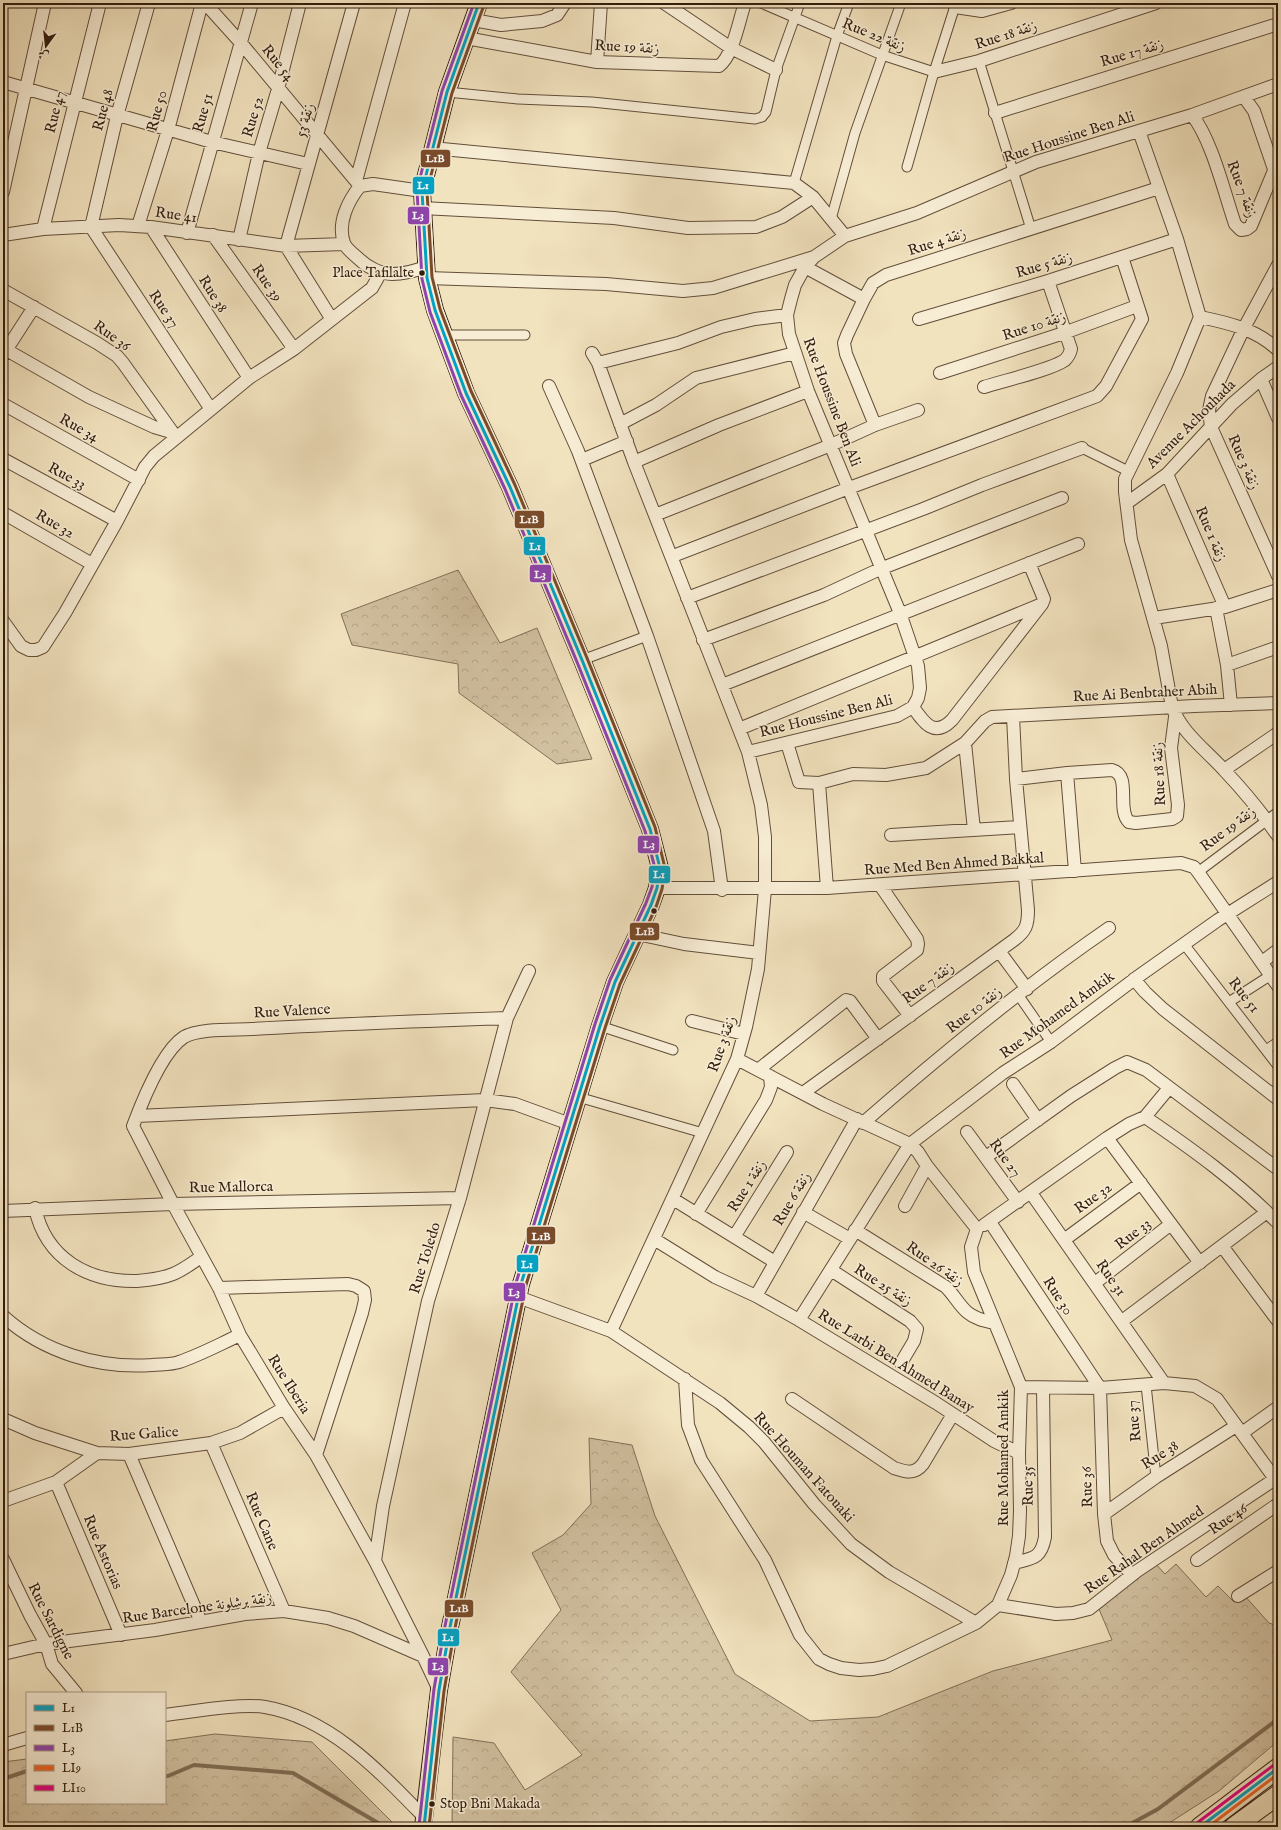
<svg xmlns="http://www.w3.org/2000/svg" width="1281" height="1830" font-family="'IM FELL English',Amiri,serif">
<defs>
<pattern id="park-crowns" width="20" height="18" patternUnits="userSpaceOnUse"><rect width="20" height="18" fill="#d2c1a1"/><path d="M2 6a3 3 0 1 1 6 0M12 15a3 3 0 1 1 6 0" fill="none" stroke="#b5a589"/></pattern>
</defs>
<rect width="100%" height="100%" fill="#f2e3bf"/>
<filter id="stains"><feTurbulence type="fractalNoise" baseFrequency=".005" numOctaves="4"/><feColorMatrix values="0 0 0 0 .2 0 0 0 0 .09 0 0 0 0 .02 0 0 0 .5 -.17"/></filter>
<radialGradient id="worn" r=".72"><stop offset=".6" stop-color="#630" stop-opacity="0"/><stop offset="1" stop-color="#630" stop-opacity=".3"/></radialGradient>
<path fill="url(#park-crowns)" stroke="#826f58" d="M 458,570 L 500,643 L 537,628 L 592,759 L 557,764 L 459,693 L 458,664 L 352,645 L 341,614 Z
M 589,1438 L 632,1445 L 655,1516 L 735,1674 L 810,1721 L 878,1717 L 993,1671 L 1112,1640 L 1096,1602 L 1153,1561 L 1165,1574 L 1176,1564 L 1206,1597 L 1218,1586 L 1234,1602 L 1244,1595 L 1269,1623 L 1278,1626 L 1278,1741 L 1219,1791 L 1163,1827 L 452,1827 L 453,1737 L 494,1743 L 525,1790 L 582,1755 L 511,1672 L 561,1610 L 532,1553 L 563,1535 L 591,1504 Z
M 215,1734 L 312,1742 L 397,1827 L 3,1827 L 3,1762 L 27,1759 L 27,1803 L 165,1803 L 165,1741 Z"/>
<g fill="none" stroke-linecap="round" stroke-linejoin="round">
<path stroke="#7f6c54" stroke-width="4" d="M 165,1776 L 168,1776 L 194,1765 L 293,1773 L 385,1827
M 3,1779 L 27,1771
M 1125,1827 L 1158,1809 L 1278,1719"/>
<g stroke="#634e3a" stroke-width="11">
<path id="pedestrian" d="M 761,3 L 882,55 L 934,72
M 979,61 L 1031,229
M 447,92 L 518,99 L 592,102 L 755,119 L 762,117 L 766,112 L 776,70 L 800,3
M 907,167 L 934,72 L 956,3
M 794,183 L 837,36 L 849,3
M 831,219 L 855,133 L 901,3
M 445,335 L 525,335
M 1082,448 L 1128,471
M 582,660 L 647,636
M 1198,872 L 1278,812
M 1184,944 L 1278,1066
M 1019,996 L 1051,1042
M 1229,1002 L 1271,975
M 600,1026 L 673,1050
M 1266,1050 L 1278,1042
M 578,1097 L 703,1133
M 1146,1385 L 1156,1477"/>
</g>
<g stroke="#634e3a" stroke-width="14">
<path id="minor" d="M 149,3 L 117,116 L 91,227 L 210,408
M 205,3 L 241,43 L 360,186
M 664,3 L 731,48 L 776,70
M 955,7 L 982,11 L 1011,3
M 473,20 L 501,25 L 542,21 L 557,15 L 565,3
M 466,38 L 597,62 L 719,66 C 733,56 739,20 745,3
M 597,62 L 601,3
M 934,72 L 979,61 L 1156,3
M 3,82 L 212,142 L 308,164
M 1244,97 L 1254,111 L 1274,169
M 995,113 L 1278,24
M 1192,115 C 1212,140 1224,192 1235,224 L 1241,230 L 1247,229 L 1251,226 L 1278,161
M 1139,131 L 1177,239 L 1200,317 L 1177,373 L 1125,479 L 1125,492 L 1131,540 L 1161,646 L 1172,707 C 1182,733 1206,750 1224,770 C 1244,791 1262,813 1278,836
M 432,148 L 794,183 L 813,197 L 845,236
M 356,181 L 405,3
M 422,191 L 373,184 L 360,186 C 348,201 337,223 344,243 C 346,249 355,255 359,259 C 367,267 381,274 392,274 C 404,274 415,271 425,267
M 3,192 L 45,3
M 422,208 L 614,218 L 688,228 L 756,227 L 782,217 L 813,197
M 138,226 L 168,130 L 202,3
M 151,227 L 249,378
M 43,229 L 100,3
M 187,233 L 252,3
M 3,235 L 43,229 L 119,225 L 151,227 L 286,246 L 344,244
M 213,235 L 294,349
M 239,240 L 259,153 L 278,89 L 300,3
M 1278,265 L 1244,328 L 1212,396 L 1209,410 L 1211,427 L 1278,576
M 805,267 L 864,299
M 427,278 L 606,284 L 683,291 L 713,288 L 814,257
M 3,290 L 97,343 L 117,356 L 123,363 L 176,437
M 1200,317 C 1229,323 1256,329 1278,350
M 331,318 L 286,246 L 354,3
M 919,319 L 1048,281 L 1177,239
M 3,348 L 89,397 L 154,427 L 171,432
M 592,353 L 598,363 L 634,462 L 748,752 L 761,805 L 765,837 L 765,889 L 758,969 L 746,1027 L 737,1059 L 611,1331
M 3,355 L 34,307
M 598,363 L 678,343 L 721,327 L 755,319 L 787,315
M 940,373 L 1064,333 L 1137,306
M 1261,379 L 1278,418
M 549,386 L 578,451 L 647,636 L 714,831 L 722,890
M 984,387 C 1002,381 1051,370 1065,360 C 1068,357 1070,354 1071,349 L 1048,281
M 3,404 L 139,480
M 620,424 L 656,405 L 696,378 L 795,353
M 875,425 L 846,354 L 844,343 L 847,335 L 864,299 L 873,283 L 886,275 L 1159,188
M 3,459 L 117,521
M 582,460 L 627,441
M 634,462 L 719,425 L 808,391
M 1167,474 L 1225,607
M 1127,503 L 1167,474 L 1232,404 L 1261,379 L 1278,367
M 3,513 L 92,564
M 655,515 L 831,445 L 875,425 L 918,410
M 673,556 L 849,488 L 1097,396 L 1106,386 L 1142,319 L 1122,257
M 687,598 L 923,509 L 982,485 L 1082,448
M 1216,608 L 1227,665 L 1231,705
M 1154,618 L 1225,607 L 1278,590
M 3,621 L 21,646 L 29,650 L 36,650 L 43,647 L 65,613 L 117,521 L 145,467 L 154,456 L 249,378 L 294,349 L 372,288 L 381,272
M 703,640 L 824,595 L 880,569 L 1062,498
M 1227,665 L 1278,647
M 722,685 L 1078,544
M 913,707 C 924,723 934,738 952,720 L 1042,604 L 1044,599 L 1029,563
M 739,729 L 1042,604
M 787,743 L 799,782 L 819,783 L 853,774 L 886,775 L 926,768 L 965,743 L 985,721 L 992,717 L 1194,706 L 1278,703
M 965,743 L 974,830
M 748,752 L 897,716 L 913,707 L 918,698 L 920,688 L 918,666 L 900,613 L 808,391 L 789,334 L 787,315 L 791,299 L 795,285 L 805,267 L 814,257 L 845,236 L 917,213 L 1036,162 L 1192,115 L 1278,84
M 1224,770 L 1278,733
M 1067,773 L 1075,871
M 1016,779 L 1067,773 L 1112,770 C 1132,775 1116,810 1129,822 L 1136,823 L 1172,819 L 1177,816 L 1178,805 L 1171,748 L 1175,717
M 819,783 L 827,888
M 891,835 L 1020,827
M 880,885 L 917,939 L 918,944 L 917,950 L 883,976 L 883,981 L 910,1016
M 657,888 L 827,888 L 1181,863 L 1194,867 L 1198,872 L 1278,986
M 637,934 L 684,944 L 759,953
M 999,951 L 1027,989
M 1262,962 L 1278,950
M 1134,979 L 1145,992 L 1163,1009 L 1278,1099
M 692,1021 L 744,1034
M 737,1059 L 823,1104 L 910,1144 L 918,1152 L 927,1166 L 977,1229
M 758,1070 L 846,1000 L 850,1001 L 878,1039
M 1013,1084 L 1038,1120
M 803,1093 L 1014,940 C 1026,931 1028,925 1028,910 L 1016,779 L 1013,716
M 137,1116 L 485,1100 L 515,1104 L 570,1124
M 1145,1117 L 1169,1088
M 863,1123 C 942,1054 1023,987 1109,928
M 967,1132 L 1018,1202
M 1107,1138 L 1200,1263
M 986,1157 L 1071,1096 L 1115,1068 L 1127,1062 L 1146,1070 L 1278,1169
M 1031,1193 L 1164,1383
M 673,1199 L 775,1262
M 905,1206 L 927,1166
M 35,1208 C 46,1259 88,1282 137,1281 C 149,1280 161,1279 173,1274 C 183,1270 192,1263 201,1257
M 3,1211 L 173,1204 L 460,1198
M 803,1212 L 850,1239
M 696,1214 L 766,1100 L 771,1087 L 770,1076
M 990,1222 L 1100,1388 L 1104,1514 L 1107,1541 L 1114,1555 L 1132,1575
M 984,1225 L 1107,1138 L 1129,1124 L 1145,1117 C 1192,1149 1238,1182 1278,1223
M 855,1230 L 946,1287 C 954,1295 959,1305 967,1312 C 975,1319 985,1321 994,1323
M 734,1237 L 787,1152
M 654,1239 L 715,1277 L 756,1296 L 799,1320 L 936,1403 L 994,1441 L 1019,1453
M 1064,1240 L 1141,1183
M 1222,1246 L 1278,1321
M 831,1270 L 910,1321 L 917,1329 L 914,1341 L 901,1363
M 1095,1283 L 1171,1224
M 219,1288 L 348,1284 L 356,1286 L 364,1291 L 365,1300 L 362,1313 L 316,1455
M 756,1296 L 857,1119
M 518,1297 L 611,1331 L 720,1403 L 749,1427 L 764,1442 L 814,1504 L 851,1544 L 889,1572 L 976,1623
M 3,1316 C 43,1352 98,1369 152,1365 C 160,1364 171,1365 179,1362 C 200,1355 220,1344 240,1335
M 799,1320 L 910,1144 L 1003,1073 L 1051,1042 L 1136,978 L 1218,920 L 1278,882
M 1122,1321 L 1267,1212
M 685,1379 L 688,1425 L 701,1460 L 765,1560 L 800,1635 L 819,1659 L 829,1664 L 841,1668 L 859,1670 L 873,1669 L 887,1666 L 976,1623 L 998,1605 L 1011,1575 L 1016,1556 L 1019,1536 L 1020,1511 L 1019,1453 L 1021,1387 L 974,1272 L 971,1247 L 977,1229
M 1021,1387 L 1100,1388 L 1164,1383 L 1195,1386 L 1217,1399 L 1278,1483
M 792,1399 L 894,1468 C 906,1472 914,1475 923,1464 L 953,1414
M 3,1419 L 35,1433 L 97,1453 L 129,1454 L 211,1443 L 240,1433 L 284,1408
M 1242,1433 L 1277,1408
M 211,1443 L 284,1611
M 129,1454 L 201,1622
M 56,1482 L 121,1635
M 3,1501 L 56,1482 L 97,1453
M 1104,1514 L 1156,1477 L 1236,1426
M 3,1559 L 30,1615 L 46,1644 L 52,1664 L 76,1693
M 1197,1560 L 1278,1504
M 375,1561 L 383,1506 L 428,1301 L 460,1198 L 507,1018 L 529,971
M 1014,1563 C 1033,1558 1041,1559 1045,1537 L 1043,1388
M 1238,1596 L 1278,1571
M 998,1605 L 1056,1614 L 1073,1613 L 1089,1609 L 1137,1571 L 1278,1477
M 3,1654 L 46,1644 L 155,1630 L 245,1614 L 284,1611 L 328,1618 L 354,1626 L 423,1656 L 439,1690
M 423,1656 L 375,1561 L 316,1455 L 284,1408 L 240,1335 L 219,1288 L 173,1204 L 133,1126 C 142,1102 162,1051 184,1037 C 199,1028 234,1030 252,1029 C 337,1024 422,1021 507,1018
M 165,1715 C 192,1712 239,1703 265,1707 C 330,1718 380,1772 424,1817
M 3,1745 L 27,1738"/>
</g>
<g stroke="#331d0e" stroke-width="18">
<path id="secondary" d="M 423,1827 L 439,1690 L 450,1627 L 521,1284 L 600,1026 L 615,982 L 651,905 L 657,888 L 660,868 L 650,829 L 582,660 L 510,487 L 466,393 L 435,310 L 427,278 L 422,191 L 447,92 L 479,3"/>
</g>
<g stroke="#331d0e" stroke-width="21">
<path id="trunk" d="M 1200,1827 L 1278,1768
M 1234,1827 L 1278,1795"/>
</g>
<use href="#pedestrian" stroke="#f7edd5" stroke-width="9"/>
<use href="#minor" stroke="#f7edd5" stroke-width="12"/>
<use href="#secondary" stroke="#f7edd5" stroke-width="16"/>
<use href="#trunk" stroke="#f2e3bf" stroke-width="19"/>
<g stroke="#f7edd5" stroke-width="6">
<path id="bus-1" d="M 424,1827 L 439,1690 L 450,1627 L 521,1284 L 600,1026 L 615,982 L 651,905 L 657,888 L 660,868 L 650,829 L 582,660 L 510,487 L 466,393 L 435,310 L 427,278 L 422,191 L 447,92 L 479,3
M 1200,1827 L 1278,1768"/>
</g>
<g stroke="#f7edd5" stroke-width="6">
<path id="bus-2" d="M 429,1827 L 444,1691 L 455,1628 L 526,1285 L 605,1028 L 620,984 L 656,907 L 662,889 L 665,868 L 655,827 L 587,658 L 515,485 L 471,391 L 440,309 L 432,277 L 427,191 L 452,93 L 484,5"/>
</g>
<g stroke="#f7edd5" stroke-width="6">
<path id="bus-3" d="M 419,1826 L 434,1689 L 445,1626 L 516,1283 L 595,1024 L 610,980 L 646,903 L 652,887 L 655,868 L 645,831 L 577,662 L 505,489 L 461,395 L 430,312 L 422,279 L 417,190 L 442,91 L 474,3"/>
</g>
<g stroke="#f7edd5" stroke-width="6">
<path id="bus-4" d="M 1208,1827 L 1278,1774"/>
</g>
<g stroke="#f7edd5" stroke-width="6">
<path id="bus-5" d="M 1197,1823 L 1275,1764"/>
</g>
<use href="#bus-1" stroke="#03a2c4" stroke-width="3"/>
<use href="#bus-2" stroke="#7a4b2a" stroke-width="3"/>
<use href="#bus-3" stroke="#8e44ad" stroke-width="3"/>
<use href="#bus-4" stroke="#f26522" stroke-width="3"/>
<use href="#bus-5" stroke="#e5007d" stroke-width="3"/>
</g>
<g fill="#331d0e" stroke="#f7edd5" stroke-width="1.5">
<circle cx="422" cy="273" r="3.5"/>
<circle cx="654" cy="911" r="3.5"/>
<circle cx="432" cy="1804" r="3.5"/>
</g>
<g text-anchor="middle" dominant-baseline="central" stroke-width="3" stroke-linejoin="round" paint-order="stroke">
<g font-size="14" fill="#331d0e" stroke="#f7edd5" text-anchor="end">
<text x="414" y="273">Place Tafilalte</text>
<text x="440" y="1804" text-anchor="start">Stop Bni Makada</text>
</g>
<g font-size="15" fill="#331d0e" stroke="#f7edd5">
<text transform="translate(874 35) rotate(22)">Rue 22 زنقة</text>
<text transform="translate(1006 35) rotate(-18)">Rue 18 زنقة</text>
<text transform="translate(627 47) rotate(3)">Rue 19 زنقة</text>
<text transform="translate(1132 53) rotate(-17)">Rue 17 زنقة</text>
<text transform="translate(278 63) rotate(51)">Rue 54</text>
<text transform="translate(103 110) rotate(-75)">Rue 48</text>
<text transform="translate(157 111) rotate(-75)">Rue 50</text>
<text transform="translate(55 112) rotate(-76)">Rue 47</text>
<text transform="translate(203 113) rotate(-74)">Rue 51</text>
<text transform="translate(253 117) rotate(-73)">Rue 52</text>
<text transform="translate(305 120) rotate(-74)">زنقة 53</text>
<text transform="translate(1069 137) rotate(-18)">Rue Houssine Ben Ali</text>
<text transform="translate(1242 189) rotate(69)">Rue 7 زنقة</text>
<text transform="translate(176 215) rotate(8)">Rue 41</text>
<text transform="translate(937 242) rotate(-18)">Rue 4 زنقة</text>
<text transform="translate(1044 265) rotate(-17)">Rue 5 زنقة</text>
<text transform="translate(267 283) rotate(55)">Rue 39</text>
<text transform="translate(213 294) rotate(57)">Rue 38</text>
<text transform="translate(164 309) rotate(56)">Rue 37</text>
<text transform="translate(1034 326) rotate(-18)">Rue 10 زنقة</text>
<text transform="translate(112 336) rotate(35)">Rue 36</text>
<text transform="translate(832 402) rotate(69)">Rue Houssine Ben Ali</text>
<text transform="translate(1191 424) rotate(-45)">Avenue Achouhada</text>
<text transform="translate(79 428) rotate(29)">Rue 34</text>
<text transform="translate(1244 462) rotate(66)">Rue 3 زنقة</text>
<text transform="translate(67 476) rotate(28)">Rue 33</text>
<text transform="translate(55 524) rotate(30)">Rue 32</text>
<text transform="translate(1211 534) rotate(67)">Rue 1 زنقة</text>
<text transform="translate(1145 693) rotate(-3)">Rue Ai Benbtaher Abih</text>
<text transform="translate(826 716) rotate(-14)">Rue Houssine Ben Ali</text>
<text transform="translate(1159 774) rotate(-93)">Rue 18 زنقة</text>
<text transform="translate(1228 829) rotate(-37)">Rue 19 زنقة</text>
<text transform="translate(954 864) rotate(-4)">Rue Med Ben Ahmed Bakkal</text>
<text transform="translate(928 983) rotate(-36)">Rue 7 زنقة</text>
<text transform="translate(1244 995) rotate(52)">Rue 51</text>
<text transform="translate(974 1010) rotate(-38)">Rue 10 زنقة</text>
<text transform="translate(292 1011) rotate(-3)">Rue Valence</text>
<text transform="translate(1057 1015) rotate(-36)">Rue Mohamed Amkik</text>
<text transform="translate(722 1044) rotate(-71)">Rue 3 زنقة</text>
<text transform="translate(1005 1158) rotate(54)">Rue 27</text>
<text transform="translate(747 1186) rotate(-58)">Rue 1 زنقة</text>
<text transform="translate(231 1187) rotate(-1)">Rue Mallorca</text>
<text transform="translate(1093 1198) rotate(-36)">Rue 32</text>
<text transform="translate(792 1199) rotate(-60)">Rue 6 زنقة</text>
<text transform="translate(1133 1234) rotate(-38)">Rue 33</text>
<text transform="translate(425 1258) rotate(-73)">Rue Toledo</text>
<text transform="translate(935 1264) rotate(35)">Rue 26 زنقة</text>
<text transform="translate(1111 1278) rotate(55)">Rue 31</text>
<text transform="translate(883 1285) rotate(32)">Rue 25 زنقة</text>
<text transform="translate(1058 1296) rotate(57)">Rue 30</text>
<text transform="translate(896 1361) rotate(32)">Rue Larbi Ben Ahmed Banay</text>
<text transform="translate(289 1384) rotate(58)">Rue Iberia</text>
<text transform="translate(1134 1421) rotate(-96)">Rue 37</text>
<text transform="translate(144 1434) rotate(-4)">Rue Galice</text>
<text transform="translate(1160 1455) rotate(-33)">Rue 38</text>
<text transform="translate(1003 1458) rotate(-90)">Rue Mohamed Amkik</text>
<text transform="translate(804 1467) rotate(48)">Rue Houman Fatouaki</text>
<text transform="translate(1028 1486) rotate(-91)">Rue 35</text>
<text transform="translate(1087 1487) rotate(-92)">Rue 36</text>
<text transform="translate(1228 1519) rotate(-35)">Rue 46</text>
<text transform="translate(262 1521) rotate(67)">Rue Cane</text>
<text transform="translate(1144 1550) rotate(-35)">Rue Rahal Ben Ahmed</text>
<text transform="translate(103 1552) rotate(67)">Rue Astorias</text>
<text transform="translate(197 1608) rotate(-8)">Rue Barcelone زنقة برشلونة</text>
<text transform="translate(51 1621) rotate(63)">Rue Sardigne</text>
</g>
</g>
<g stroke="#f7edd5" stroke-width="1.5">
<rect x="420" y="149" width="31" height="19" rx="4" fill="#7a4b2a"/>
<rect x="412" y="176" width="23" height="19" rx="4" fill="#03a2c4"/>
<rect x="407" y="206" width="23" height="19" rx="4" fill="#8e44ad"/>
<rect x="514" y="510" width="31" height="19" rx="4" fill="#7a4b2a"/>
<rect x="523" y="536" width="23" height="20" rx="4" fill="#03a2c4"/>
<rect x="529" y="564" width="23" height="19" rx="4" fill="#8e44ad"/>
<rect x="637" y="835" width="23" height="19" rx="4" fill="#8e44ad"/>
<rect x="648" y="865" width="23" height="19" rx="4" fill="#03a2c4"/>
<rect x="629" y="922" width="31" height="19" rx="4" fill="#7a4b2a"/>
<rect x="526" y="1226" width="30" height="19" rx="4" fill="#7a4b2a"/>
<rect x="516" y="1254" width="23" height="19" rx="4" fill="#03a2c4"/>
<rect x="503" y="1282" width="23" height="20" rx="4" fill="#8e44ad"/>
<rect x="444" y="1599" width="30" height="19" rx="4" fill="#7a4b2a"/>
<rect x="437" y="1628" width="23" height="19" rx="4" fill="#03a2c4"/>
<rect x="427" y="1657" width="22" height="19" rx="4" fill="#8e44ad"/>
</g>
<g font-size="11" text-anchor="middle" font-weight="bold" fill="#fff">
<text x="435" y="162">L1B</text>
<text x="423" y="189">L1</text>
<text x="418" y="219">L3</text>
<text x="529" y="523">L1B</text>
<text x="535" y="550">L1</text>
<text x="540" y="578">L3</text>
<text x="649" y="848">L3</text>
<text x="659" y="878">L1</text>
<text x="645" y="935">L1B</text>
<text x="541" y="1240">L1B</text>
<text x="527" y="1268">L1</text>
<text x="514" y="1296">L3</text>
<text x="459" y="1612">L1B</text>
<text x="448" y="1641">L1</text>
<text x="438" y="1670">L3</text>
</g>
<rect width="1281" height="1830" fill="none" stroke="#f2e3bf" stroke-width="16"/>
<rect x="4" y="4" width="1273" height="1822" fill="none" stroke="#331d0e" stroke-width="2"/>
<rect x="8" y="8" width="1265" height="1814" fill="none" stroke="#331d0e"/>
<rect x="26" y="1692" width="140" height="112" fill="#f7edd5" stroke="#a99a85"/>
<rect x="34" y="1705" width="20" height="6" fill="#03a2c4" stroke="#a99a85"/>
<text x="62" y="1712" font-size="12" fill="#331d0e">L1</text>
<rect x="34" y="1725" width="20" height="6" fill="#7a4b2a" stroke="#a99a85"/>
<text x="62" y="1732" font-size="12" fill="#331d0e">L1B</text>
<rect x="34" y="1745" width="20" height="6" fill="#8e44ad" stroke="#a99a85"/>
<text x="62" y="1752" font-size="12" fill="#331d0e">L3</text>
<rect x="34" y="1765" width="20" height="6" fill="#f26522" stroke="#a99a85"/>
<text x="62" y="1772" font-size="12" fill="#331d0e">LI9</text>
<rect x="34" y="1785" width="20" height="6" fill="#e5007d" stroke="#a99a85"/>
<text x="62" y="1792" font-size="12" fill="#331d0e">LI10</text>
<g transform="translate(46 46) rotate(195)" stroke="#f7edd5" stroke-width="3" paint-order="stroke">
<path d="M0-3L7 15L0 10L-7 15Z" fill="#331d0e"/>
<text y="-6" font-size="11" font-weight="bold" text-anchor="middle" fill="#331d0e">ش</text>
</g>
<rect width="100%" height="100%" filter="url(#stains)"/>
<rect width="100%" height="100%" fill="url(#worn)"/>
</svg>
